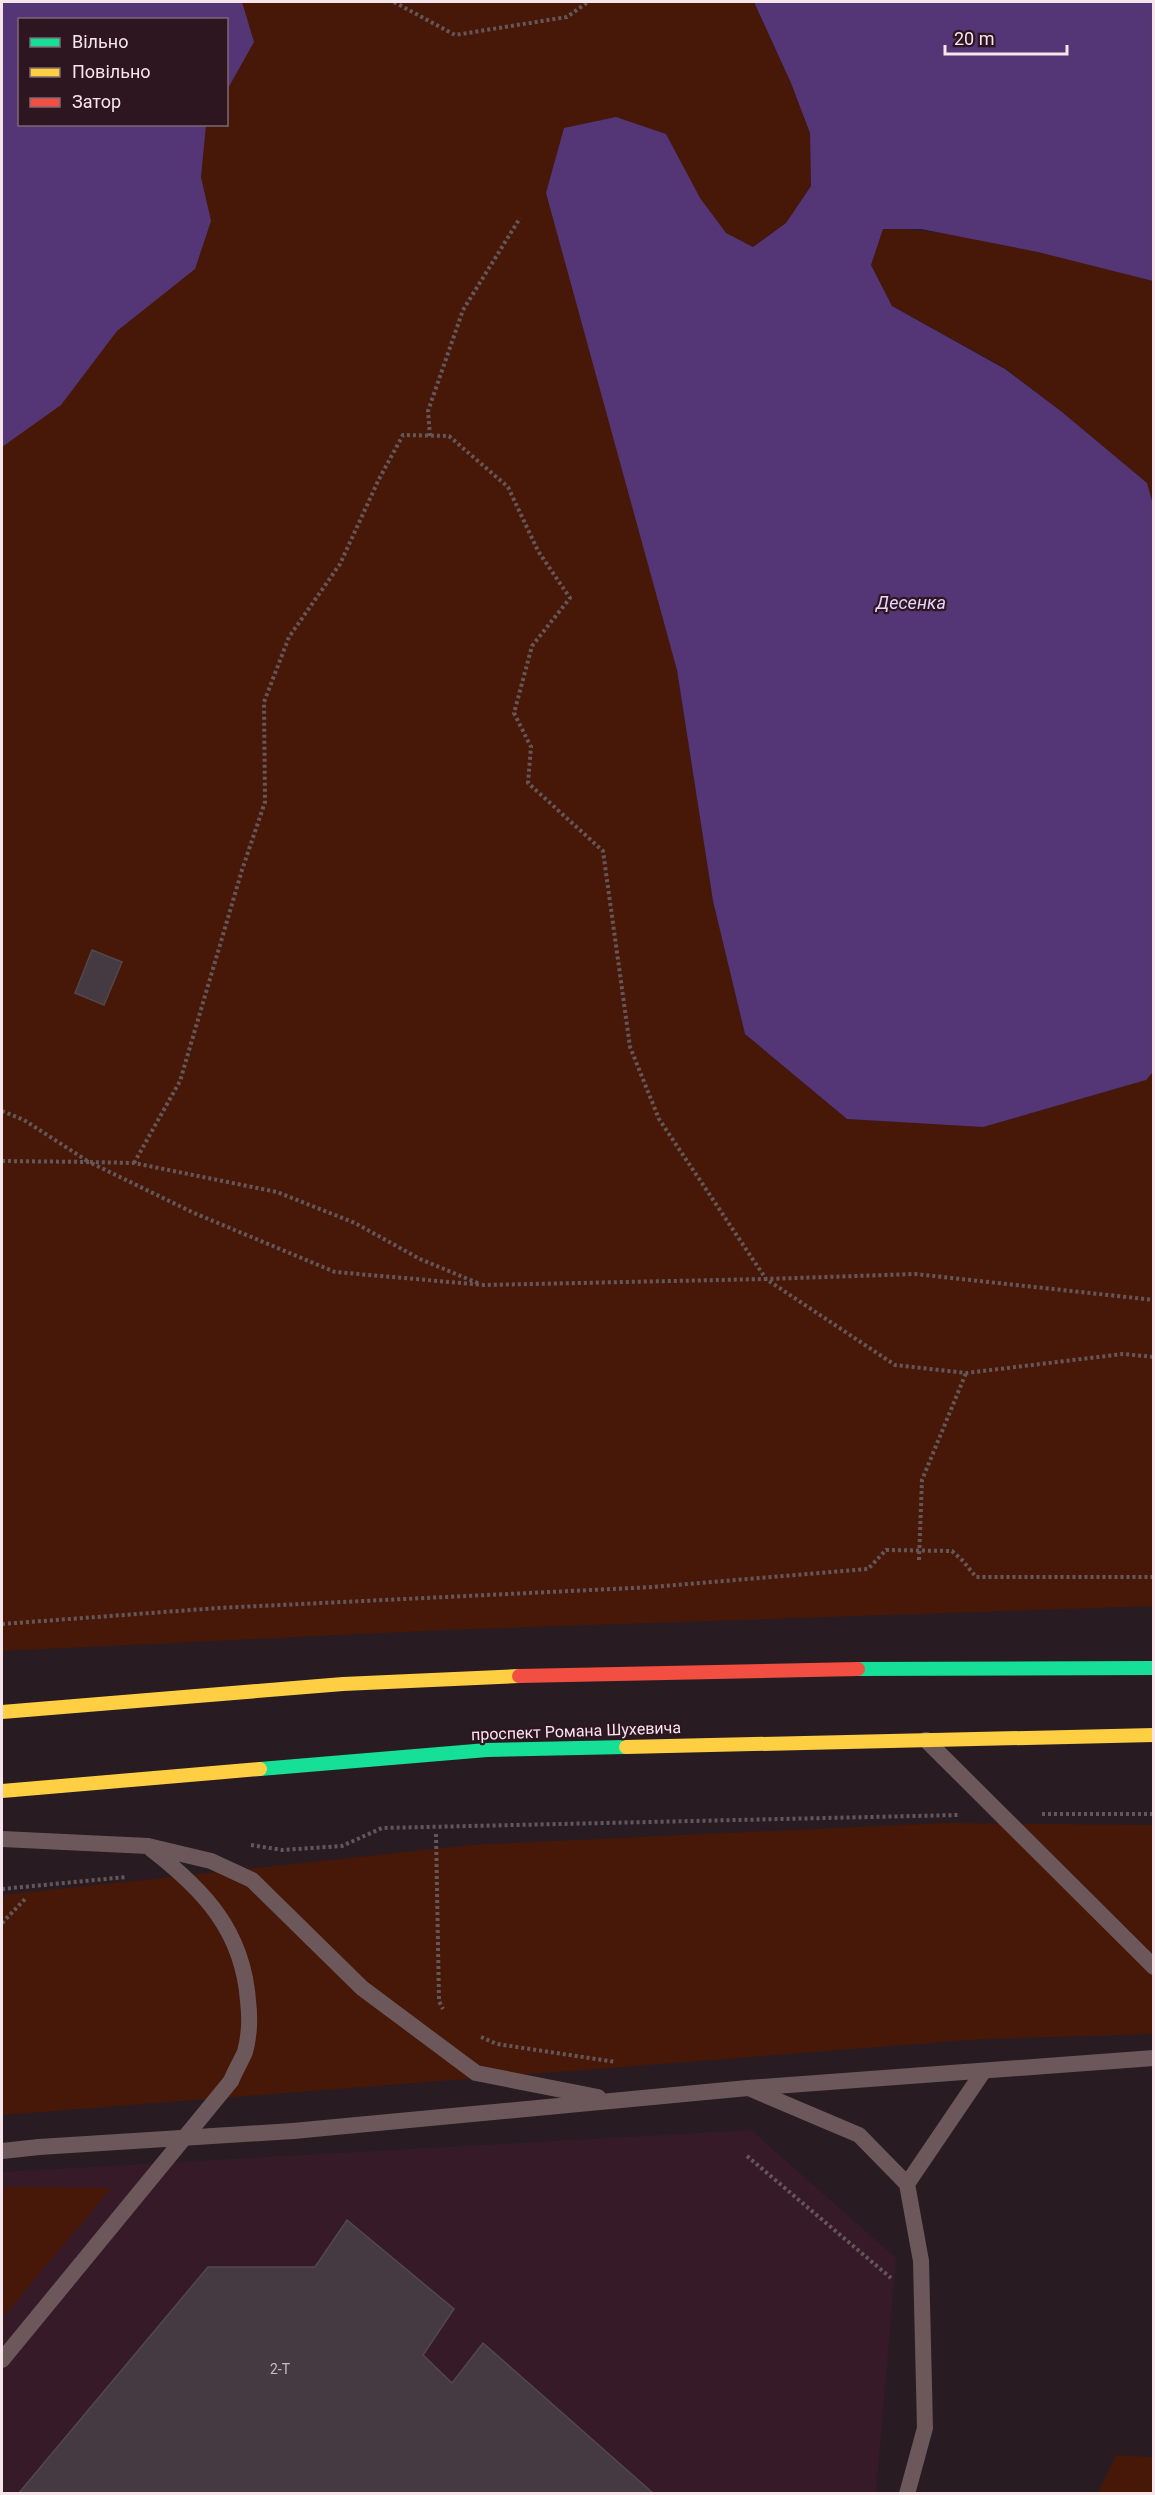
<svg xmlns="http://www.w3.org/2000/svg" width="1155" height="2495" font-family="Roboto,sans-serif">
<rect width="100%" height="100%" fill="#281c22"/>
<path fill="#371a28" d="M 751,2130 L 896,2258 L 876,2493 L 2,2494 L 2,2172 Z"/>
<path fill="#471807" fill-rule="evenodd" d="M 2,2 L 754,2 L 791,83 L 810,133 L 811,186 L 786,223 L 753,247 L 726,234 L 700,198 L 677,670 L 713,901 L 745,1034 L 847,1119 L 983,1127 L 1146,1080 L 1153,1072 L 1153,1606 L 445,1630 L 2,1651 ZM 20,20 L 226,20 L 226,124 L 20,124 Z
M 882,229 C 971,229 1067,259 1153,281 L 1153,504 L 1147,483 L 1062,412 L 1005,368 L 892,306 L 871,265 Z
M 944,1823 L 1153,1825 L 1153,2034 L 982,2039 L 2,2115 L 2,1895 L 471,1845 Z
M 2,2187 L 111,2188 L 2,2318 Z
M 1116,2455 L 1153,2457 L 1153,2493 L 1098,2493 Z"/>
<path fill="#543575" d="M 2,2 L 242,2 L 254,42 L 227,90 L 226,20 L 20,20 L 20,124 L 206,125 L 201,177 L 211,221 L 195,269 L 117,331 L 61,405 L 2,447 Z
M 754,2 L 1153,2 L 1153,281 L 1038,252 L 921,229 L 883,229 L 871,265 L 892,306 L 1005,369 L 1062,412 L 1147,483 L 1153,504 L 1153,1072 L 1146,1080 L 983,1127 L 847,1119 L 745,1034 L 713,901 L 677,670 L 546,193 L 564,128 L 616,117 L 666,134 L 700,198 L 726,233 L 753,247 L 786,223 L 811,186 L 810,133 L 791,83 Z"/>
<path fill="#453a41" stroke="#51484e" stroke-width="1.5" d="M 92,950 L 122,962 L 104,1005 L 75,993 Z
M 347,2220 L 454,2309 L 423,2355 L 452,2383 L 483,2343 L 654,2494 L 18,2494 L 208,2267 L 315,2267 Z"/>
<g fill="none" stroke-linecap="round" stroke-linejoin="round">
<path stroke="#655759" stroke-width="4" stroke-dasharray="3 3" stroke-linecap="butt" d="M 394,2 L 455,35 L 567,17 L 588,2
M 430,436 L 428,411 L 463,310 L 520,218
M 2,1111 L 24,1120 L 89,1162 L 134,1163 L 277,1192 L 355,1223 L 420,1259 L 480,1284
M 2,1161 L 89,1162 L 194,1213 L 335,1272 L 484,1285 L 766,1279 L 895,1365 L 966,1373 L 1123,1354 L 1154,1357
M 134,1163 L 180,1081 L 242,870 L 265,802 L 264,702 L 289,637 L 340,564 L 379,479 L 403,435 L 449,436 L 508,487 L 538,551 L 570,598 L 532,646 L 514,713 L 531,747 L 528,783 L 603,851 L 630,1047 L 659,1119 L 766,1279 L 915,1274 L 1154,1300
M 919,1560 L 922,1480 L 966,1373
M 2,1624 L 218,1608 L 653,1587 L 868,1569 L 886,1550 L 952,1551 L 963,1561 L 976,1577 L 1154,1577
M 1042,1814 L 1154,1814
M 436,1834 L 439,2001 L 443,2009
M 251,1845 L 282,1850 L 342,1846 L 382,1828 L 959,1815
M 2,1889 L 126,1877
M 2,1923 L 26,1898
M 481,2037 L 497,2044 L 616,2062
M 747,2156 L 891,2278"/>
<path stroke="#6c585b" stroke-width="16" d="M 926,1740 L 1154,1967
M 2,1839 L 148,1846 L 211,1861 L 252,1880 L 362,1988 L 476,2073 L 598,2097
M 753,2090 L 859,2135 L 907,2184 L 921,2261 L 925,2428 L 907,2494
M 293,2131 L 748,2088 L 1154,2058
M 2,2151 L 39,2147
M 907,2184 L 983,2072
M 2,2360 L 231,2081 C 235,2071 241,2061 245,2052 C 249,2037 250,2017 248,2001 C 243,1931 204,1890 151,1849"/>
<path stroke="#16e098" stroke-width="14" d="M 858,1669 L 1154,1668
M 260,1769 L 487,1750 L 626,1747"/>
<path stroke="#ffcf43" stroke-width="14" d="M 2,1712 L 343,1684 L 519,1676
M 626,1747 L 1154,1735
M 2,1791 L 260,1769"/>
<path stroke="#f24e42" stroke-width="14" d="M 519,1676 L 858,1669"/>
<path stroke="#6c585b" stroke-width="16" d="M 39,2147 L 293,2131"/>
</g>
<g text-anchor="middle" dominant-baseline="central" stroke-width="4.5" stroke-linejoin="round" paint-order="stroke">
<g font-size="14" fill="#cabac1">
<text x="280" y="2369">2-Т</text>
</g>
<g font-size="16" fill="#f7e5ec" stroke="#2e1621">
<text transform="translate(576 1731) rotate(-2)">проспект Романа Шухевича</text>
</g>
<g font-size="18" font-style="italic" fill="#e5d4fd" stroke="#2e1621">
<text x="911" y="602">Десенка</text>
</g>
</g>
<rect width="1155" height="2495" fill="none" stroke="#f7e5ec" stroke-width="6"/>
<rect x="18" y="18" width="210" height="108" fill="#2e1621" stroke="#7e6972" stroke-width="1.5"/>
<rect x="30" y="38" width="30" height="9" fill="#16e098" stroke="#7e6972" stroke-width="1.5"/>
<text x="72" y="48" font-size="18" fill="#f7e5ec">Вільно</text>
<rect x="30" y="68" width="30" height="9" fill="#ffcf43" stroke="#7e6972" stroke-width="1.5"/>
<text x="72" y="78" font-size="18" fill="#f7e5ec">Повільно</text>
<rect x="30" y="98" width="30" height="9" fill="#f24e42" stroke="#7e6972" stroke-width="1.5"/>
<text x="72" y="108" font-size="18" fill="#f7e5ec">Затор</text>
<path d="M945 45v9h122v-9" fill="none" stroke="#f7e5ec" stroke-width="3"/>
<text x="954" y="45" font-size="18" fill="#f7e5ec" stroke="#2e1621" stroke-width="4.5" paint-order="stroke">20 m</text>
</svg>
